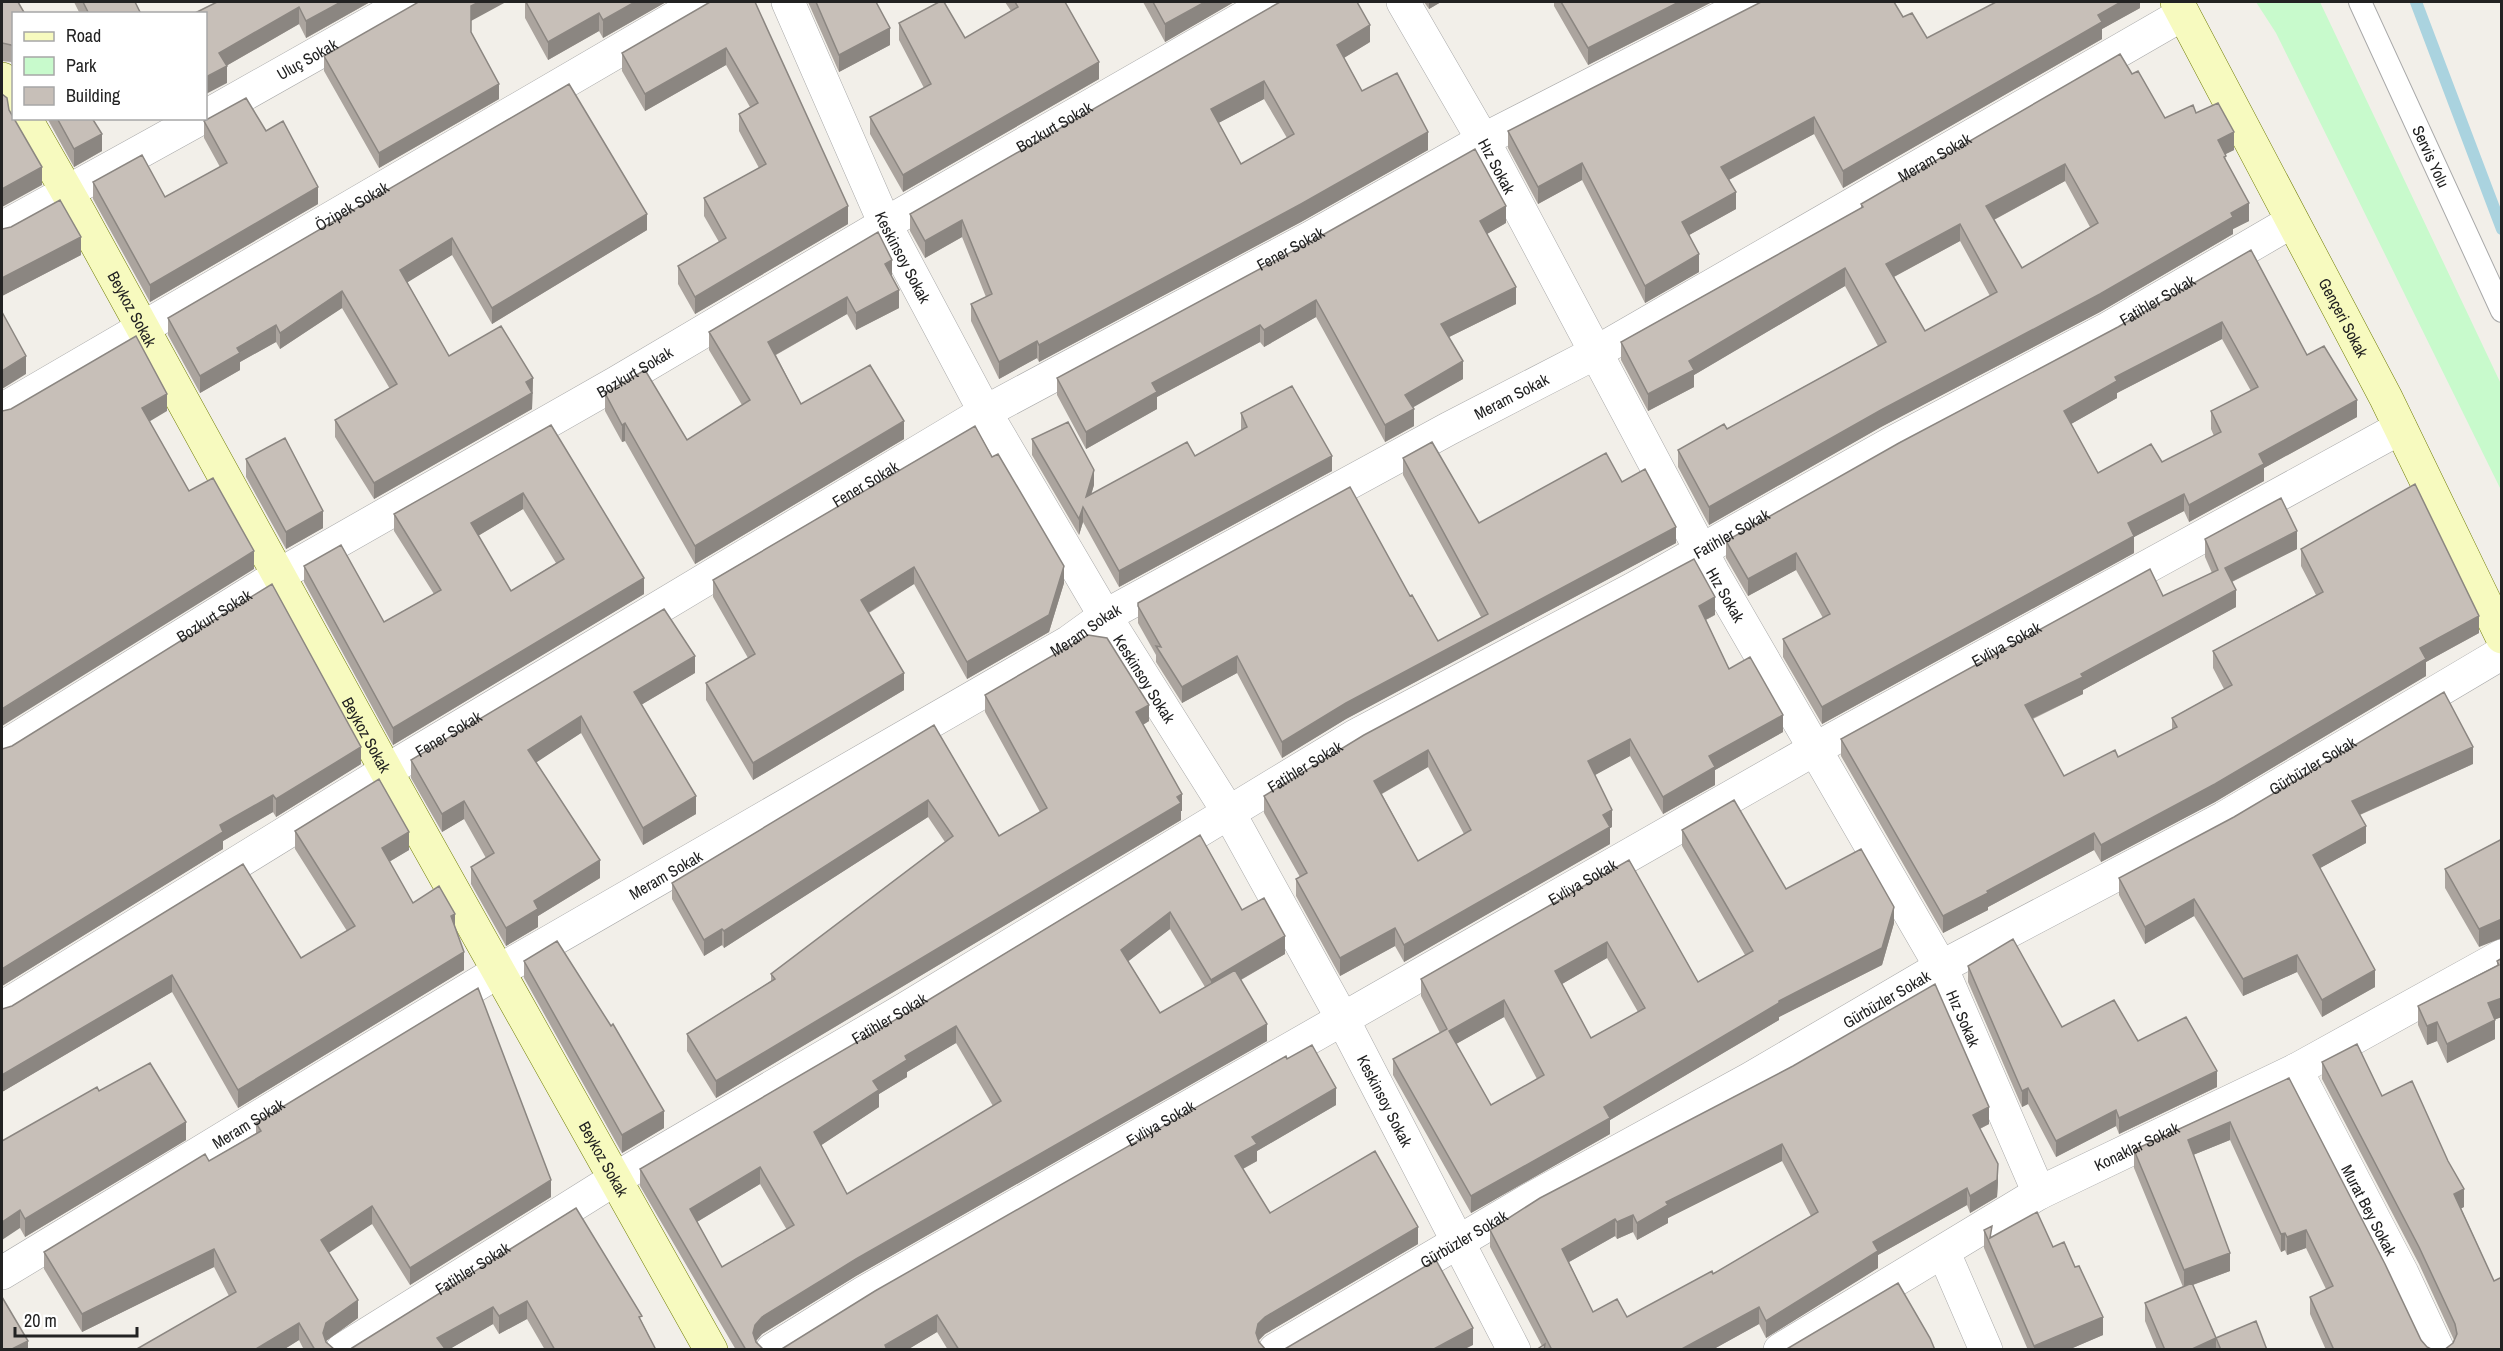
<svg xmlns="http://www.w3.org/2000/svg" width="2503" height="1351" font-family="'Archivo Narrow',sans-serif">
<rect width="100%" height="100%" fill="#f2efe9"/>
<path fill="#c8facc" d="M 2256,2 L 2320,2 L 2501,384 L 2501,490 L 2276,33 Z"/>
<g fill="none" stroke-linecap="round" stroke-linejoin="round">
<path stroke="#aad3df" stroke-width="12" d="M 2416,2 L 2502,229"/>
<g stroke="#a9a9a9" stroke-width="24">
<g id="lane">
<path id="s1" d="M 2360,2 L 2502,311"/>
</g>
</g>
<g stroke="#a9a9a9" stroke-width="34">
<g id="street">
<path id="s2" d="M 788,2 L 885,224 L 985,412 L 1105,616 L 1229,813 L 1342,1018 L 1514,1350"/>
<path id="s3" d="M 1403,2 L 1483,140 L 1713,573 L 1941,967 L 2039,1193"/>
<path id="s4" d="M 206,116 L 408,2"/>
<path d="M 2,228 L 201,118"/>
<path id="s5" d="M 2,410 L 702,2"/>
<path id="s6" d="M 2,748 L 279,575 L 616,383 L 885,224 L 1271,2"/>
<path id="s7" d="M 2,1008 L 386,771 L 985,412 L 1310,238 L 1483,140 L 1752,2"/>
<path id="s8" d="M 2296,1070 L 2402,1273 L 2438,1350"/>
<path d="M 1944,1253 L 1986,1350"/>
<path id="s9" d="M 2,1273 L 499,971 L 1069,642 L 1105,616 L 1448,429 L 1595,353 L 2183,14"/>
<path id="s10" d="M 342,1350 L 615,1179 L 902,1011 L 1355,736 L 1633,589 L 1890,444 L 2109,328 L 2291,222"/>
<path id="s11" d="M 772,1350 L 865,1292 L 1815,749 L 2400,428"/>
<path id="s12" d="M 1275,1350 L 1531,1199 L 1750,1079 L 1941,967 L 2224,818 L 2502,653"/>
<path id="s13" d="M 1780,1350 L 2039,1193 L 2296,1070 L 2502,956"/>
</g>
</g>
<g stroke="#707d05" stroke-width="34">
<g id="secondary">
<path id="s14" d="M 2177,2 L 2386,398 L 2502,637"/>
<path d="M 2,79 L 14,99"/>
<path id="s15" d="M 25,118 L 80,214 L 398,792 L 711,1350"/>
</g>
</g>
<use href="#lane" stroke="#fff" stroke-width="22"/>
<use href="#street" stroke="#fff" stroke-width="33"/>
<use href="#secondary" stroke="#f7fabf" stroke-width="33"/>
</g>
<path fill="#aba49e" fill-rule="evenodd" d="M 2,2 L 14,14 L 14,65 L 11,62 L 2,61 Z
M 74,2 L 135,2 L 141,14 L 80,14 Z
M 217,2 L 370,2 L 306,38 L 299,24 L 226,66 L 227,83 Z
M 525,2 L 666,2 L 603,38 L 599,31 L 548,60 L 525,18 Z
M 808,2 L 876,2 L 890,45 L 839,72 Z
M 1005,2 L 1065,2 L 1099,79 L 903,192 L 870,134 L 870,117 L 924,88 L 899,40 L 899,23 L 965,38 L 1011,11 Z
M 1143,2 L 1234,2 L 1165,42 Z
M 1424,2 L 1441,2 L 1429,9 Z
M 1554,2 L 1712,2 L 1588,65 L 1554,6 Z
M 2140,2 L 2140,8 L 2102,29 L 2102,39 L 1843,188 L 1814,134 L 1729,180 L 1736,209 L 1689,235 L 1699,272 L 1645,303 L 1582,180 L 1538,204 L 1508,148 L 1508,131 L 1903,17 L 1927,38 Z
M 756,4 L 848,224 L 695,314 L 678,284 L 678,266 L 719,242 L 704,216 L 704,198 L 759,168 L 739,131 L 739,114 L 750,107 L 726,65 L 645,111 L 622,71 L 622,53 Z
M 471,21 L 471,32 L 499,99 L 379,168 L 324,71 L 324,56 Z
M 1370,42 L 1344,58 L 1362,91 L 1428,150 L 1301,222 L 1039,362 L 1037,358 L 999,379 L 971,321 L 971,304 L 986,297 L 962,237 L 925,258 L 910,231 L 910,214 ZM 1264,99 L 1287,138 L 1241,164 L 1218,123 Z
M 2132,74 L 2165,118 L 2196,113 L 2234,150 L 2225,154 L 2226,162 L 2249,221 L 2233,229 L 2233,234 L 2100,312 L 1881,427 L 1709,525 L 1678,467 L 1678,450 L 1727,429 L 1878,346 L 1845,286 L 1694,375 L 1694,387 L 1648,411 L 1621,360 L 1621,342 L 1861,208 L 1861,204 ZM 2065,181 L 2090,227 L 2022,268 L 1994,220 ZM 1960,241 L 1990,296 L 1925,331 L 1894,277 Z
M 569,84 L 647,230 L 492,324 L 452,255 L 407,282 L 449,356 L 533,378 L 532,409 L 374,499 L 335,437 L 335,420 L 390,389 L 342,308 L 280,349 L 276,342 L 240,362 L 240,370 L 200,393 L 168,335 L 168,318 Z
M 47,118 L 92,118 L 102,151 L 74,167 Z
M 204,121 L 266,131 L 318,204 L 150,302 L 93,199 L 93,182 L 165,197 L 220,167 L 204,138 Z
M 1506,223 L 1487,234 L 1516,304 L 1449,337 L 1463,379 L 1412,407 L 1414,426 L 1385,442 L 1316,317 L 1264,347 L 1260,342 L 1157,397 L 1157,409 L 1086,449 L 1057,395 L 1057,378 Z
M 2,229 L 81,255 L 2,296 Z
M 2251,250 L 2307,355 L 2357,417 L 2264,468 L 2264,481 L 2189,522 L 2184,511 L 2134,537 L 2134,553 L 1822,724 L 1783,657 L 1783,639 L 1823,618 L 1796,570 L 1748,596 L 1726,558 L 1726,541 L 2118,327 ZM 2222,339 L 2251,391 L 2211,411 L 2211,429 L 2214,436 L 2162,462 L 2098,473 L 2071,424 L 2117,398 L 2117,393 Z
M 892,277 L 899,308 L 856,330 L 847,314 L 776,355 L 801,404 L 904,439 L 695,564 L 625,441 L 622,442 L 605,411 L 605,393 L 687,440 L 742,405 L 709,350 L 709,332 Z
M 1241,413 L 1332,471 L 1119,587 L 1083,522 L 1079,535 L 1032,455 L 1032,439 L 1094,485 L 1091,494 L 1195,456 L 1241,430 Z
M 551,425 L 644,594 L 393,745 L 304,582 L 304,566 L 384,622 L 434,594 L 394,531 L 394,514 ZM 523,509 L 556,563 L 511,591 L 478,536 Z
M 975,426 L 1064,583 L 1049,632 L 967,679 L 914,584 L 869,613 L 904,690 L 753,780 L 706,700 L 706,683 L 748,658 L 713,597 L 713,580 Z
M 1403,458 L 1479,523 L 1622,482 L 1676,543 L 1346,719 L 1282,758 L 1237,673 L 1182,703 L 1156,662 L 1156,655 L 1138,623 L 1138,603 L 1410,596 L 1438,641 L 1481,617 L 1403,475 Z
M 246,459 L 323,528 L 286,549 L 246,477 Z
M 2205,539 L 2297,549 L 2232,582 L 2236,607 L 2083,690 L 2083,694 L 2033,719 L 2064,776 L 2118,757 L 2172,730 L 2172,718 L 2224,689 L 2213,668 L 2213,651 L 2316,595 L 2301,566 L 2301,549 L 2479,633 L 2426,662 L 2426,676 L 2215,802 L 2101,862 L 2094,850 L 1988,907 L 1988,910 L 1943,933 L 1841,756 L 1841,739 L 2163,596 L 2212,573 L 2205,557 Z
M 1715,615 L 1706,620 L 1729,669 L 1783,732 L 1715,770 L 1715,785 L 1663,814 L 1630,756 L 1594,775 L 1612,827 L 1610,828 L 1610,844 L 1404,962 L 1395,946 L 1340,976 L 1296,896 L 1296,879 L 1300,877 L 1264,813 L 1264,796 ZM 1428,767 L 1464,834 L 1418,861 L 1382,794 Z
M 695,673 L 641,705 L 696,814 L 643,845 L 581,733 L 536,762 L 600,878 L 538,916 L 538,927 L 506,946 L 471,884 L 471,867 L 486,858 L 464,819 L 442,832 L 411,778 L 411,760 Z
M 985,695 L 1149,721 L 1143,725 L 1182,811 L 1181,811 L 1181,820 L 716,1098 L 687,1051 L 687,1034 L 771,981 L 771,974 L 945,842 L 928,817 L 724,948 L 722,945 L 704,956 L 672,899 L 672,883 L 934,725 L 999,836 L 1040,812 L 985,712 Z
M 2,749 L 361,764 L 276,817 L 273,812 L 223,841 L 223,849 L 2,986 Z
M 2473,764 L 2360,815 L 2366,843 L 2320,868 L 2375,987 L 2322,1017 L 2297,972 L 2243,996 L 2194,916 L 2145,944 L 2119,895 L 2119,878 Z
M 1682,830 L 1786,889 L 1894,923 L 1882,965 L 1779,1017 L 1779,1020 L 1610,1120 L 1610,1134 L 1471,1213 L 1393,1075 L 1393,1059 L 1440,1033 L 1421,996 L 1421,979 L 1629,860 L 1698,982 L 1745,955 L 1682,846 ZM 1607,958 L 1638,1012 L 1591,1038 L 1562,984 ZM 1504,1017 L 1537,1079 L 1491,1105 L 1456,1044 Z
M 295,831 L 409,850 L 389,862 L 413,903 L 455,927 L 464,970 L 238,1108 L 172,992 L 2,1092 L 2,1009 L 12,1006 L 243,864 L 301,958 L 347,931 L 295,849 Z
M 1200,835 L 1242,910 L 1285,954 L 1241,980 L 1267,1041 L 856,1276 L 762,1334 L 756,1341 L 764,1350 L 736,1350 L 640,1186 L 640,1169 L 912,1010 ZM 1170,929 L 1205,987 L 1160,1013 L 1128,961 ZM 956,1043 L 993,1106 L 847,1194 L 821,1145 L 879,1107 L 879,1094 L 907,1077 L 907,1072 ZM 760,1184 L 787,1230 L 722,1267 L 697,1222 Z
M 2502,839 L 2479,947 L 2445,888 L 2445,869 Z
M 2502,958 L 2502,1017 L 2495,1019 L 2495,1039 L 2447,1063 L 2437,1041 L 2427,1045 L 2418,1025 L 2418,1006 L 2497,965 L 2497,961 Z
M 524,961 L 664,1128 L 622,1153 L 524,978 Z
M 1968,966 L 2062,1027 L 2138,1041 L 2217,1087 L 2119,1134 L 2116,1126 L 2056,1157 L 2028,1104 L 2022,1107 L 1968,982 Z
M 1287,1059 L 1336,1105 L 1257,1151 L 1257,1161 L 1243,1169 L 1270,1213 L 1418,1244 L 1265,1334 L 1258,1341 L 1266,1350 L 948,1350 L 937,1332 L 907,1350 L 780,1350 Z
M 2322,1062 L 2382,1096 L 2464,1207 L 2461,1208 L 2494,1281 L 2453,1343 L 2454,1340 L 2419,1264 L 2322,1079 Z
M 1793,1066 L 1989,1124 L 1980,1129 L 1998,1182 L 1997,1197 L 1970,1213 L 1967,1205 L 1878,1255 L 1878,1268 L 1766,1338 L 1759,1324 L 1712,1350 L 1536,1350 L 1542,1346 L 1490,1247 L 1490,1230 ZM 1782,1161 L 1811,1216 L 1713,1274 L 1627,1317 L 1593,1312 L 1569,1262 L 1615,1236 L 1617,1239 L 1633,1232 L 1637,1240 L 1668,1223 L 1668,1218 Z
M 2289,1078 L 2421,1340 L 2427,1347 L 2433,1350 L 2326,1350 L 2310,1314 L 2310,1297 L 2326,1289 L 2306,1248 L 2287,1255 L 2285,1250 L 2281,1252 L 2230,1140 L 2193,1155 L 2230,1271 L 2193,1285 L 2216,1338 L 2267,1350 L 2157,1350 L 2145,1321 L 2145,1303 L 2183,1287 L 2134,1168 L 2134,1150 Z
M 99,1091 L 186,1140 L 25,1237 L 20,1228 L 2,1141 Z
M 256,1123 L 551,1197 L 410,1285 L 372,1224 L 328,1252 L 358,1318 L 326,1341 L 326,1342 L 335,1350 L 304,1350 L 299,1340 L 283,1350 L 135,1350 L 229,1296 L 214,1267 L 82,1332 L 44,1269 L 44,1252 L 209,1161 L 256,1133 Z
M 576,1208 L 642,1322 L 656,1350 L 545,1350 L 527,1319 L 499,1334 L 493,1324 L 448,1350 L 349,1350 L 352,1348 Z
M 1984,1230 L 1992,1237 L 2103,1335 L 2068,1350 L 2028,1350 L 1984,1248 Z"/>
<path fill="#8b8681" d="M 341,2 L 370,2 L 306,38 L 306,21 Z
M 479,2 L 506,2 L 471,21 L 471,6 Z
M 635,2 L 666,2 L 603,38 L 603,20 Z
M 1205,2 L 1234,2 L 1165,42 L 1165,24 Z
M 1429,2 L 1441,2 L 1429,9 Z
M 1679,2 L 1712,2 L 1588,65 L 1588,48 Z
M 2121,2 L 2140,2 L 2140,8 L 2102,29 L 2102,39 L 1843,188 L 1843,171 L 2098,15 Z
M 299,7 L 299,24 L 219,70 L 219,53 Z
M 599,13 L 599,31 L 548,60 L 548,42 Z
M 1370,25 L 1370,42 L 1337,62 L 1337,45 Z
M 890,28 L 890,45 L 839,72 L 839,55 Z
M 726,48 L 726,65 L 645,111 L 645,94 Z
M 1099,62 L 1099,79 L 903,192 L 903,175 Z
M 227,66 L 227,83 L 206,94 L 206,77 Z
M 1264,81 L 1264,99 L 1211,127 L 1211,109 Z
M 499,84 L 499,99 L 379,168 L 379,153 Z
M 1814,117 L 1814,134 L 1721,184 L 1721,167 Z
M 1428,132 L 1428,150 L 1301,222 L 1039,362 L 1039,345 Z
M 2234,132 L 2234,150 L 2218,158 L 2218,140 Z
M 102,134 L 102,151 L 74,167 L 74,149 Z
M 1582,163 L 1582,180 L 1538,204 L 1538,187 Z
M 2065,164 L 2065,181 L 1986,224 L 1986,206 Z
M 42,167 L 42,185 L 2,207 L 2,189 Z
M 318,187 L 318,204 L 150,302 L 150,285 Z
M 1736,192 L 1736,209 L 1682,239 L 1682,222 Z
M 2249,203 L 2249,221 L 2233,229 L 2233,234 L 2100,312 L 1881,427 L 1709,525 L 1709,507 Z
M 848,206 L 848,224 L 695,314 L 695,297 Z
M 1506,206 L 1506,223 L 1480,238 L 1480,221 Z
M 647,214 L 647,230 L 492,324 L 492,308 Z
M 962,220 L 962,237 L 925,258 L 925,241 Z
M 1960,224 L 1960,241 L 1886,281 L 1886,264 Z
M 81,237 L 81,255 L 2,296 L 2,278 Z
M 452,238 L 452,255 L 400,287 L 400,270 Z
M 1699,254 L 1699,272 L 1645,303 L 1645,286 Z
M 892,260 L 892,277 L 885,264 Z
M 1845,268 L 1845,286 L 1694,375 L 1694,387 L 1648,411 L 1648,394 L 1689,361 Z
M 1516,287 L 1516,304 L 1441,341 L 1441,324 Z
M 899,290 L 899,308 L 856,330 L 856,313 Z
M 342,291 L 342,308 L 280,349 L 280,333 Z
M 847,297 L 847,314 L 768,359 L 768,342 Z
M 1316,300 L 1316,317 L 1264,347 L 1264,330 Z
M 2222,322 L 2222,339 L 2117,393 L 2117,398 L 2064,428 L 2064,411 L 2115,377 Z
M 276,325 L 276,342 L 240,362 L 240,370 L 200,393 L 200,376 L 237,348 Z
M 1260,325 L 1260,342 L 1157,397 L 1157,409 L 1086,449 L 1086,432 L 1152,383 Z
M 1037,341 L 1037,358 L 999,379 L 999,362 Z
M 26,356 L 26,374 L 2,389 L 2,371 Z
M 1463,361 L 1463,379 L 1405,412 L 1405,395 Z
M 533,378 L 532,409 L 374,499 L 374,483 Z
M 167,394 L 167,411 L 142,426 L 142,408 Z
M 2357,400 L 2357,417 L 2264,468 L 2264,481 L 2189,522 L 2189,505 L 2259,454 Z
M 1414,409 L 1414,426 L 1385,442 L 1385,425 Z
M 904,421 L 904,439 L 695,564 L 695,546 Z
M 625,423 L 625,441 L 622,442 L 622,425 Z
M 1332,456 L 1332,471 L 1119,587 L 1119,571 Z
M 1094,470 L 1094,485 L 1086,512 L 1086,497 Z
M 523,493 L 523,509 L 471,540 L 471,523 Z
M 2184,494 L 2184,511 L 2134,537 L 2134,553 L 1822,724 L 1822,707 L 2128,523 Z
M 1083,507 L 1083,522 L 1079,535 L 1079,519 Z
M 323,511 L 323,528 L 286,549 L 286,532 Z
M 1676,527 L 1676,543 L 1346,719 L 1282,758 L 1282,742 L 1346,703 Z
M 2297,531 L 2297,549 L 2225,585 L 2225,568 Z
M 254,551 L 254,569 L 2,726 L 2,709 Z
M 1796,553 L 1796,570 L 1748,596 L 1748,579 Z
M 1064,566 L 1064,583 L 1049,632 L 967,679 L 967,662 Z
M 914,567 L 914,584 L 861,617 L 861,600 Z
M 644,578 L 644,594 L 393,745 L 393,728 Z
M 2236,590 L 2236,607 L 2083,690 L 2083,694 L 2025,722 L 2025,705 Z
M 1715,597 L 1715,615 L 1699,623 L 1699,606 Z
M 2479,616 L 2479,633 L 2426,662 L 2426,676 L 2215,802 L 2101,862 L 2101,845 L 2420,648 Z
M 695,656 L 695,673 L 634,709 L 634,692 Z
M 1237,656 L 1237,673 L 1182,703 L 1182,687 Z
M 904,673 L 904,690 L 753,780 L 753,763 Z
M 1149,705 L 1149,721 L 1136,729 L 1136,712 Z
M 1783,715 L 1783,732 L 1715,770 L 1715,785 L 1663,814 L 1663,797 L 1709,756 Z
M 581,716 L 581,733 L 528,768 L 528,750 Z
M 1630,739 L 1630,756 L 1588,779 L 1588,761 Z
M 361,747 L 361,764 L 276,817 L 276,799 Z
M 2473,747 L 2473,764 L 2352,818 L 2352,801 Z
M 1428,750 L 1428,767 L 1374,798 L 1374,781 Z
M 1182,794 L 1182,811 L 1181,811 L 1181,820 L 716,1098 L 716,1081 Z
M 273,795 L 273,812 L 223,841 L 223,849 L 2,986 L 2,969 L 220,825 Z
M 696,796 L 696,814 L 643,845 L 643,828 Z
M 928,800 L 928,817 L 724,948 L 724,931 Z
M 464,801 L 464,819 L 442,832 L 442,814 Z
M 1612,810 L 1612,827 L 1610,828 L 1610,844 L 1404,962 L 1404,945 Z
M 2366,826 L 2366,843 L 2313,872 L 2313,855 Z
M 409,832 L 409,850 L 382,866 L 382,848 Z
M 2094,833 L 2094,850 L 1988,907 L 1988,910 L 1943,933 L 1943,916 L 1987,891 Z
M 600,860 L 600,878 L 538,916 L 538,927 L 506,946 L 506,928 L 534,901 Z
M 2194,899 L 2194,916 L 2145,944 L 2145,927 Z
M 1894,907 L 1894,923 L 1882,965 L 1779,1017 L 1779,1020 L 1610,1120 L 1610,1134 L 1471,1213 L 1471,1196 L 1604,1107 L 1779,1001 Z
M 1170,912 L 1170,929 L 1121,967 L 1121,950 Z
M 455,914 L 455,932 L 451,916 Z
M 2502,919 L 2502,938 L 2479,947 L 2479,929 Z
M 1395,928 L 1395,946 L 1340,976 L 1340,958 Z
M 722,929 L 722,945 L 704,956 L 704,940 Z
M 1285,936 L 1285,954 L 1211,997 L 1211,980 Z
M 1607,942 L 1607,958 L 1555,988 L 1555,971 Z
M 464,952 L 464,970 L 238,1108 L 238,1090 Z
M 2297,955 L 2297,972 L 2243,996 L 2243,979 Z
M 2375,970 L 2375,987 L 2322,1017 L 2322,1000 Z
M 172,975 L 172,992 L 2,1092 L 2,1075 Z
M 2502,998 L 2502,1017 L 2488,1022 L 2488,1003 Z
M 1504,1000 L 1504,1017 L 1449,1048 L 1449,1031 Z
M 2495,1020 L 2495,1039 L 2447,1063 L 2447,1044 Z
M 2437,1022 L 2437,1041 L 2427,1045 L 2427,1026 Z
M 1267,1024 L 1267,1041 L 856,1276 L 762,1334 L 755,1342 L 753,1333 L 755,1325 L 762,1317 L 856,1259 Z
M 956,1026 L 956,1043 L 907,1072 L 907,1077 L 879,1094 L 879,1107 L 814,1150 L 814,1132 L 873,1081 L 905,1056 Z
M 2217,1071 L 2217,1087 L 2119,1134 L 2119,1118 Z
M 1336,1088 L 1336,1105 L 1257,1151 L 1257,1161 L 1235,1173 L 1235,1156 L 1252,1137 Z
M 2028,1088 L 2028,1104 L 2022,1107 L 2022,1091 Z
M 1989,1107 L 1989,1124 L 1973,1132 L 1973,1115 Z
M 2116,1110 L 2116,1126 L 2056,1157 L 2056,1141 Z
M 664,1111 L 664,1128 L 622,1153 L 622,1135 Z
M 186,1122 L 186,1140 L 25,1237 L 25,1219 Z
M 2230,1122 L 2230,1140 L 2188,1157 L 2188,1140 Z
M 1782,1144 L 1782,1161 L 1668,1218 L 1668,1223 L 1637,1240 L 1637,1223 L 1666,1202 Z
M 1998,1164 L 1998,1182 L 1997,1197 L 1970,1213 L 1970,1196 Z
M 760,1167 L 760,1184 L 690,1226 L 690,1209 Z
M 551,1180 L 551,1197 L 410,1285 L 410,1268 Z
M 1967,1188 L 1967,1205 L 1878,1255 L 1878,1268 L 1766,1338 L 1766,1321 L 1873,1242 Z
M 2464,1189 L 2464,1207 L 2454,1212 L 2454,1194 Z
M 372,1206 L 372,1224 L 321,1258 L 321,1240 Z
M 20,1210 L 20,1228 L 2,1240 L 2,1222 Z
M 1633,1215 L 1633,1232 L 1617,1239 L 1617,1222 Z
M 1615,1219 L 1615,1236 L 1562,1266 L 1562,1249 Z
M 1418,1227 L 1418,1244 L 1265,1334 L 1258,1341 L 1256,1333 L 1258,1324 L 1265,1317 Z
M 2306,1230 L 2306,1248 L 2287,1255 L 2287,1237 Z
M 2285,1233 L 2285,1250 L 2281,1252 L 2281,1234 Z
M 214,1249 L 214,1267 L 82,1332 L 82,1314 Z
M 2230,1253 L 2230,1271 L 2184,1288 L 2184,1270 Z
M 358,1300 L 358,1318 L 326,1341 L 323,1333 L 326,1323 Z
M 527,1301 L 527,1319 L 499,1334 L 499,1316 Z
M 493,1307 L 493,1324 L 448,1350 L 437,1350 L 437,1338 Z
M 1759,1307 L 1759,1324 L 1712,1350 L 1680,1350 Z
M 937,1315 L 937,1332 L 907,1350 L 885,1350 L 885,1345 Z
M 2103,1317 L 2103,1335 L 2068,1350 L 2034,1350 L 2034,1346 Z
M 299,1323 L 299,1340 L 283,1350 L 254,1350 Z
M 1473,1328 L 1473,1345 L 1463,1350 L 1432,1350 Z
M 2216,1338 L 2216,1350 L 2190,1350 Z
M 28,1341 L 28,1350 L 10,1350 Z"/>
<path fill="#c7bfb8" stroke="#8b8681" stroke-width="1.5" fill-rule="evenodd" d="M 2,2 L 18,2 L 25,14 L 14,14 L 14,47 L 11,45 L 2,43 Z
M 83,2 L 135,2 L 141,14 L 89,14 Z
M 217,2 L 341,2 L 306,21 L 299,7 L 219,53 L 227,66 L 206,77 L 206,14 L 193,14 Z
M 418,2 L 479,2 L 471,6 L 471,32 L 499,84 L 379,153 L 324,56 L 417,3 Z
M 526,2 L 635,2 L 603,20 L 599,13 L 548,42 Z
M 710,2 L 755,2 L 848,206 L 695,297 L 678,266 L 726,238 L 704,198 L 766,164 L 739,114 L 758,103 L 726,48 L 645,94 L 622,53 Z
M 816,2 L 876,2 L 890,28 L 839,55 Z
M 939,2 L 944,2 L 965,38 L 1018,7 L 1015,2 L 1065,2 L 1099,62 L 903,175 L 870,117 L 931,84 L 899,23 Z
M 1153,2 L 1205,2 L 1165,24 Z
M 1280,2 L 1357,2 L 1370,25 L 1337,45 L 1362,91 L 1397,73 L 1428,132 L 1301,204 L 1039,345 L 1037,341 L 999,362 L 971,304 L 992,294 L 962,220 L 925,241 L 910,214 ZM 1264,81 L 1294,134 L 1241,164 L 1211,109 Z
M 1561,2 L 1679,2 L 1588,48 Z
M 1761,2 L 1894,2 L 1903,17 L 1912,13 L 1927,38 L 1996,2 L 2121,2 L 2098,15 L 2102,22 L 1843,171 L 1814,117 L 1721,167 L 1736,192 L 1682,222 L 1699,254 L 1645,286 L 1582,163 L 1538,187 L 1508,131 Z
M 2120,54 L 2132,74 L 2138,71 L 2165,118 L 2193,105 L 2196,113 L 2218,103 L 2234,132 L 2218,140 L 2226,156 L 2224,157 L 2249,203 L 2231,213 L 2233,217 L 2100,294 L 1881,410 L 1709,507 L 1678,450 L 1724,424 L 1727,429 L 1886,342 L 1845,268 L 1689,361 L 1694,370 L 1648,394 L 1621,342 L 1863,207 L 1861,204 ZM 2065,164 L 2098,223 L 2022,268 L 1986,206 ZM 1960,224 L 1997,292 L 1925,331 L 1886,264 Z
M 569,84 L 647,214 L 492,308 L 452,238 L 400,270 L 449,356 L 501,326 L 533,378 L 526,382 L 532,393 L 374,483 L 335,420 L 397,384 L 342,291 L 280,333 L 276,325 L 237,348 L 240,353 L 200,376 L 168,318 Z
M 2,94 L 7,98 L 9,110 L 42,167 L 2,189 Z
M 246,98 L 266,131 L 283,121 L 318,187 L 150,285 L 93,182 L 142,155 L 165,197 L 227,163 L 204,121 Z
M 57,118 L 92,118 L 102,134 L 74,149 Z
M 1475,149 L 1506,206 L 1480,221 L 1516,287 L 1441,324 L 1463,361 L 1405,395 L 1414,409 L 1385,425 L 1316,300 L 1264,330 L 1260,325 L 1152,383 L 1157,392 L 1086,432 L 1057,378 L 1319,237 Z
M 60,200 L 81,237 L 2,278 L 2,229 L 11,227 Z
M 878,232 L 892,260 L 885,264 L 899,290 L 856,313 L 847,297 L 768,342 L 801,404 L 870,365 L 904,421 L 695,546 L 625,423 L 622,425 L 605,393 L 645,370 L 687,440 L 750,400 L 709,332 Z
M 2251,250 L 2307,355 L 2324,346 L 2357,400 L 2259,454 L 2264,464 L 2189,505 L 2184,494 L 2128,523 L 2134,536 L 1822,707 L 1783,639 L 1830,614 L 1796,553 L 1748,579 L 1726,541 L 1899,443 L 2118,327 ZM 2222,322 L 2258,387 L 2211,411 L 2221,432 L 2162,462 L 2151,444 L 2098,473 L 2064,411 L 2117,381 L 2115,377 Z
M 2,312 L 26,356 L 2,371 Z
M 136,336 L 167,394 L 142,408 L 189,491 L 213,478 L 254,551 L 2,709 L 2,411 L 11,409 Z
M 1292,386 L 1332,456 L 1119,571 L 1083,507 L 1079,519 L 1032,439 L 1068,422 L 1094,470 L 1086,497 L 1187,442 L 1195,456 L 1247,427 L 1241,413 Z
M 551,425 L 644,578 L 393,728 L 304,566 L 341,545 L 384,622 L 441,590 L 394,514 ZM 523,493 L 564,559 L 511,591 L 471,523 Z
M 975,426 L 992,457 L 998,454 L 1064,566 L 1049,615 L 967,662 L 914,567 L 861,600 L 904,673 L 753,763 L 706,683 L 755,654 L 713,580 Z
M 285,438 L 323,511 L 286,532 L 246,459 Z
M 1432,442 L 1479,523 L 1606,453 L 1622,482 L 1645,469 L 1676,527 L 1346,703 L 1282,742 L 1237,656 L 1182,687 L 1156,646 L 1161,647 L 1138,606 L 1138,603 L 1350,487 L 1410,596 L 1412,595 L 1438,641 L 1488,614 L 1403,458 Z
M 2415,484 L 2479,616 L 2420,648 L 2426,659 L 2215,784 L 2101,845 L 2094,833 L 1987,891 L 1988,893 L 1943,916 L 1841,739 L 2150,569 L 2163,596 L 2218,570 L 2205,539 L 2281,498 L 2297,531 L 2225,568 L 2236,590 L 2081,674 L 2083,677 L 2025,705 L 2064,776 L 2115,750 L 2118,757 L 2177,727 L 2172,718 L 2232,685 L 2213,651 L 2323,592 L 2301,549 Z
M 1694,559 L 1715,597 L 1699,606 L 1729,669 L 1750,657 L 1783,715 L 1709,756 L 1715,767 L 1663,797 L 1630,739 L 1588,761 L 1612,810 L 1603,815 L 1610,827 L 1404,945 L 1395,928 L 1340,958 L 1296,879 L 1307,873 L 1264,796 L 1364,735 ZM 1428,750 L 1471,830 L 1418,861 L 1374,781 Z
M 272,584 L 361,747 L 276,799 L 273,795 L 220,825 L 223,832 L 2,969 L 2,749 L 12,746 Z
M 664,609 L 695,656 L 634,692 L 696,796 L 643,828 L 581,716 L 528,750 L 600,860 L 534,901 L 538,909 L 506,928 L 471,867 L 494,853 L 464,801 L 442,814 L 411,760 Z
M 1088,635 L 1107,638 L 1149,705 L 1136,712 L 1182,794 L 1177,797 L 1181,803 L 716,1081 L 687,1034 L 775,979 L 771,974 L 953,836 L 928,800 L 724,931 L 722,929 L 704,940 L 672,883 L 934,725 L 999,836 L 1047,808 L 985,695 Z
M 2444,692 L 2473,747 L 2352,801 L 2366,826 L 2313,855 L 2375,970 L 2322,1000 L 2297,955 L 2243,979 L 2194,899 L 2145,927 L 2119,878 L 2234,817 Z
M 379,779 L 409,832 L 382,848 L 413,903 L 439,886 L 455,914 L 451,916 L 464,952 L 238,1090 L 172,975 L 2,1075 L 2,1009 L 12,1006 L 243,864 L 301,958 L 355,926 L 295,831 Z
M 1734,800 L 1786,889 L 1861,849 L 1894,907 L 1882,948 L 1779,1001 L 1779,1003 L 1604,1107 L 1610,1118 L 1471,1196 L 1393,1059 L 1447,1029 L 1421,979 L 1629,860 L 1698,982 L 1753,951 L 1682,830 ZM 1607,942 L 1645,1008 L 1591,1038 L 1555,971 ZM 1504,1000 L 1544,1075 L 1491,1105 L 1449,1031 Z
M 1200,835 L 1242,910 L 1264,898 L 1285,936 L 1211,980 L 1170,912 L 1121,950 L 1160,1013 L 1235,970 L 1267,1024 L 856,1259 L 762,1317 L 755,1325 L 753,1333 L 756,1342 L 764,1350 L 746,1350 L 640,1169 L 912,1010 ZM 956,1026 L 1001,1101 L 847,1194 L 814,1132 L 879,1090 L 873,1081 L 907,1060 L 905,1056 ZM 760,1167 L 794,1225 L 722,1267 L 690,1209 Z
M 2502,839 L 2502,919 L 2479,929 L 2445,869 Z
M 2013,939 L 2062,1027 L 2114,1000 L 2138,1041 L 2186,1017 L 2217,1071 L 2119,1118 L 2116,1110 L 2056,1141 L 2028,1088 L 2022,1091 L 1968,966 Z
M 557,941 L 611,1026 L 613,1024 L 664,1111 L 622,1135 L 524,961 Z
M 2502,958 L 2502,998 L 2488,1003 L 2495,1020 L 2447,1044 L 2437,1022 L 2427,1026 L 2418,1006 L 2499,965 L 2497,961 Z
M 1935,984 L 1989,1107 L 1973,1115 L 1998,1164 L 1997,1180 L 1970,1196 L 1967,1188 L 1873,1242 L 1878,1251 L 1766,1321 L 1759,1307 L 1680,1350 L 1552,1350 L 1490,1230 L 1540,1198 L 1793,1066 ZM 1782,1144 L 1818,1212 L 1713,1274 L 1712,1271 L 1627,1317 L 1617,1299 L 1593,1312 L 1562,1249 L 1615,1219 L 1617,1222 L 1633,1215 L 1637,1223 L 1668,1205 L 1666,1202 Z
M 478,988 L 551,1180 L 410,1268 L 372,1206 L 321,1240 L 358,1300 L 326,1323 L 323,1333 L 326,1342 L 335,1350 L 315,1350 L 299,1323 L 254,1350 L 135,1350 L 236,1292 L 214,1249 L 82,1314 L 44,1252 L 205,1154 L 209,1161 L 261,1131 L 256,1123 Z
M 2357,1044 L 2382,1096 L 2412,1081 L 2448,1161 L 2464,1189 L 2454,1194 L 2494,1281 L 2502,1277 L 2502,1350 L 2444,1350 L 2453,1343 L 2457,1334 L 2455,1324 L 2419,1247 L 2322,1062 Z
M 1312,1045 L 1336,1088 L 1252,1137 L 1257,1144 L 1235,1156 L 1270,1213 L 1375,1151 L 1418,1227 L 1265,1317 L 1258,1324 L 1256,1333 L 1259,1342 L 1266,1350 L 959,1350 L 937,1315 L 885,1345 L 887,1350 L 780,1350 L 875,1291 L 1286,1056 L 1287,1059 Z
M 150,1063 L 186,1122 L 25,1219 L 20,1210 L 2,1222 L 2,1141 L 97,1087 L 99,1091 Z
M 2289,1078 L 2385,1264 L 2421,1340 L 2427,1347 L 2433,1350 L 2334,1350 L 2310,1297 L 2333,1286 L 2306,1230 L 2287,1237 L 2285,1233 L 2281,1234 L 2230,1122 L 2188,1140 L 2230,1253 L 2184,1270 L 2134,1150 Z
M 576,1208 L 642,1316 L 639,1317 L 656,1350 L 555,1350 L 527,1301 L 499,1316 L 493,1307 L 437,1338 L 446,1350 L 349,1350 L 352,1348 Z
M 2037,1212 L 2053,1247 L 2064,1242 L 2075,1267 L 2079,1266 L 2103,1317 L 2034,1346 L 1984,1230 L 1992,1226 L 1990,1238 Z
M 1436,1260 L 1473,1328 L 1432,1350 L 1283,1350 Z
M 1898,1283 L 1930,1338 L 1935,1350 L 1785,1350 Z
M 2192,1283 L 2216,1338 L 2190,1350 L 2165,1350 L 2145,1303 Z
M 2,1297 L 28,1341 L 10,1350 L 2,1350 Z
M 2256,1321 L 2267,1350 L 2221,1350 L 2216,1338 Z
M 1545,1344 L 1544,1350 L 1536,1350 Z"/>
<g text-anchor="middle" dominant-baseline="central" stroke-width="6" stroke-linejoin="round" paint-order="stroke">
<g font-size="16" fill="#222" stroke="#fff">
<text stroke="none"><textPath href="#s4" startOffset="116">Uluç Sokak</textPath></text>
<text stroke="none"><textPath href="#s6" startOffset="1222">Bozkurt Sokak</textPath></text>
<text stroke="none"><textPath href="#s1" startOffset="170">Servis Yolu</textPath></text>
<text stroke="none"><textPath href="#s9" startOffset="2232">Meram Sokak</textPath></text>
<text stroke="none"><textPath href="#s3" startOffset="189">Hız Sokak</textPath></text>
<text stroke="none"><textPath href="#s5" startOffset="405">Özipek Sokak</textPath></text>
<text stroke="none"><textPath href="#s7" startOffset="1496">Fener Sokak</textPath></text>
<text stroke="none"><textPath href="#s2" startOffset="280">Keskinsoy Sokak</textPath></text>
<text stroke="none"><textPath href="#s10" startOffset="2098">Fatihler Sokak</textPath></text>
<text stroke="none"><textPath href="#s15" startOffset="219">Beykoz Sokak</textPath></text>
<text stroke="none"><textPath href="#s14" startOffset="357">Gençeri Sokak</textPath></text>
<text stroke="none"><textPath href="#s6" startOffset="736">Bozkurt Sokak</textPath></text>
<text stroke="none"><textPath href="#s9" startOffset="1746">Meram Sokak</textPath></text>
<text stroke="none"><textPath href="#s7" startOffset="1010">Fener Sokak</textPath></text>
<text stroke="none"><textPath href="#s10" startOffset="1612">Fatihler Sokak</textPath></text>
<text stroke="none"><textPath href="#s3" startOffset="675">Hız Sokak</textPath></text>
<text stroke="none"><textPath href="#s6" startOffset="250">Bozkurt Sokak</textPath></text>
<text stroke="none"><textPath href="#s9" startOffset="1260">Meram Sokak</textPath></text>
<text stroke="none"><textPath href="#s11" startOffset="1422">Evliya Sokak</textPath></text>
<text stroke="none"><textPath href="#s2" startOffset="766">Keskinsoy Sokak</textPath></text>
<text stroke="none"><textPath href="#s7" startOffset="524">Fener Sokak</textPath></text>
<text stroke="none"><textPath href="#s15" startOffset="705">Beykoz Sokak</textPath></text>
<text stroke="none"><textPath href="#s12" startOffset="1191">Gürbüzler Sokak</textPath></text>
<text stroke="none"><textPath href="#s10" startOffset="1126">Fatihler Sokak</textPath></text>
<text stroke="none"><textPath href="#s9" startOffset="774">Meram Sokak</textPath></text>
<text stroke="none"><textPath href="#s11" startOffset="936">Evliya Sokak</textPath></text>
<text stroke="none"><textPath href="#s12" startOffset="705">Gürbüzler Sokak</textPath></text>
<text stroke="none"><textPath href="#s10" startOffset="640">Fatihler Sokak</textPath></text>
<text stroke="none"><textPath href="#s3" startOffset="1161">Hız Sokak</textPath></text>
<text stroke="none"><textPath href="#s2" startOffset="1252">Keskinsoy Sokak</textPath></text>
<text stroke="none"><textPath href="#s9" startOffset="288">Meram Sokak</textPath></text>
<text stroke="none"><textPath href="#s11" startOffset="450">Evliya Sokak</textPath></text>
<text stroke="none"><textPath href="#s13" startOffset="411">Konaklar Sokak</textPath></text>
<text stroke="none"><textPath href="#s15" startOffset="1191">Beykoz Sokak</textPath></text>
<text stroke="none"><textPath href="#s8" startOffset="158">Murat Bey Sokak</textPath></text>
<text stroke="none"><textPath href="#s12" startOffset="219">Gürbüzler Sokak</textPath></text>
<text stroke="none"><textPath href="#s10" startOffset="154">Fatihler Sokak</textPath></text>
</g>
</g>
<rect width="2503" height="1351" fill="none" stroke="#222222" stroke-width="6"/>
<rect x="12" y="12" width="195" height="108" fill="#ffffff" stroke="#a7a7a7" stroke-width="1.5"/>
<rect x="24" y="32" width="30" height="9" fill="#f7fabf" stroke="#a7a7a7" stroke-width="1.5"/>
<text x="66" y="42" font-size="18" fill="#222222">Road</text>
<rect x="24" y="57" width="30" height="18" fill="#c8facc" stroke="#a7a7a7" stroke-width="1.5"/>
<text x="66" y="72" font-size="18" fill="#222222">Park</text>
<rect x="24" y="87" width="30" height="18" fill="#c7bfb8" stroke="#a7a7a7" stroke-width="1.5"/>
<text x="66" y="102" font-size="18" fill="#222222">Building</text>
<path d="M15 1327v9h122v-9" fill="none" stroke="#222222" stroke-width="3"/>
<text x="24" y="1327" font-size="18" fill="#222222" stroke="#ffffff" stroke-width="4.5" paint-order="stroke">20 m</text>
</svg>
